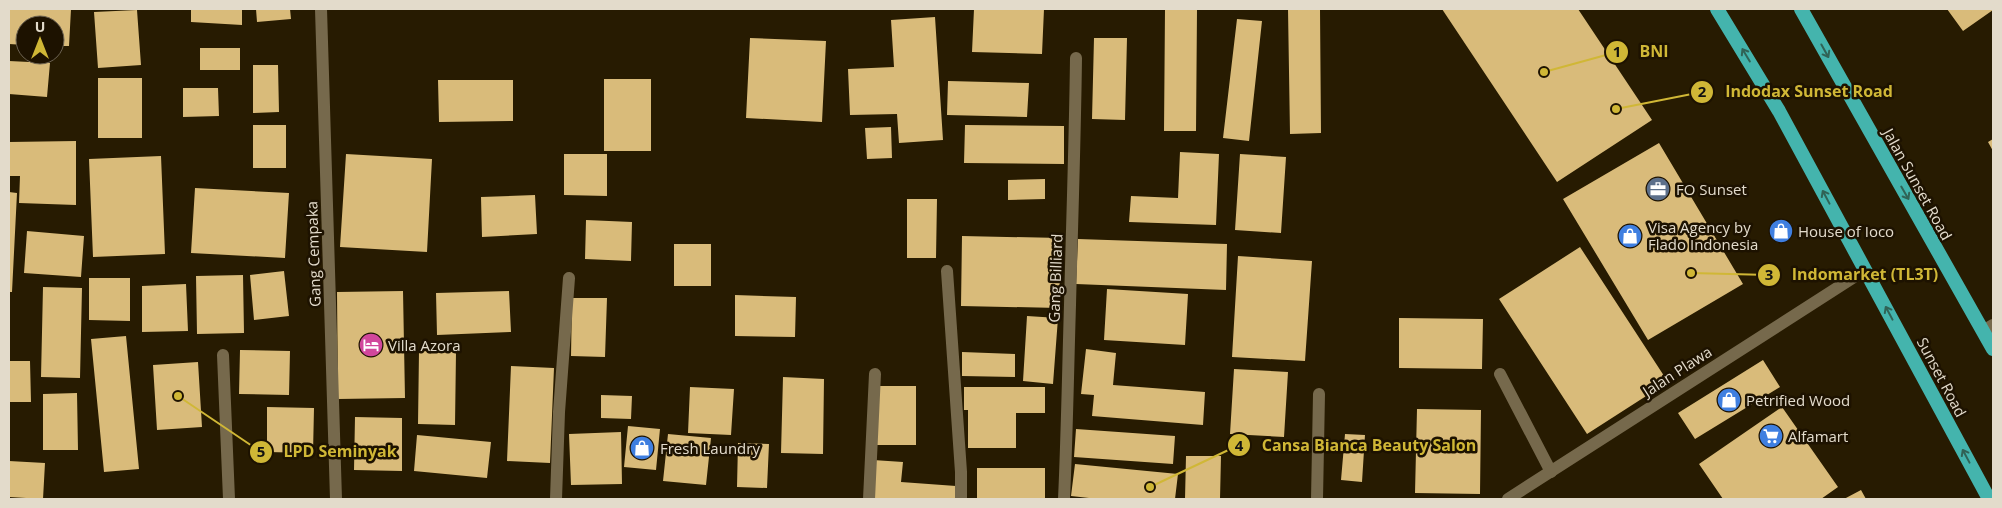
<svg xmlns="http://www.w3.org/2000/svg" width="2002" height="508" font-family="'Open Sans',sans-serif">
<rect width="100%" height="100%" fill="#271b01"/>
<path fill="#d9bb7a" d="M 9,9 L 71,9 L 69,46 L 55,46 L 55,25 L 25,25 L 25,45 L 9,44 Z
M 191,9 L 242,9 L 242,25 L 191,22 Z
M 256,9 L 290,9 L 291,19 L 257,22 Z
M 974,9 L 1044,9 L 1042,54 L 972,52 Z
M 1165,9 L 1197,10 L 1196,131 L 1164,131 Z
M 1288,9 L 1320,9 L 1321,133 L 1290,134 Z
M 1442,9 L 1578,9 L 1652,120 L 1557,182 Z
M 1947,9 L 1993,9 L 1993,10 L 1963,31 Z
M 137,10 L 141,65 L 98,68 L 94,12 Z
M 935,17 L 943,140 L 899,143 L 897,114 L 850,115 L 848,69 L 894,67 L 891,20 Z
M 1237,19 L 1262,21 L 1249,141 L 1223,138 Z
M 750,38 L 826,41 L 822,122 L 746,118 Z
M 1094,38 L 1127,38 L 1125,120 L 1092,119 Z
M 200,48 L 240,48 L 240,70 L 200,70 Z
M 9,61 L 50,63 L 47,97 L 9,94 Z
M 253,65 L 278,65 L 279,112 L 253,113 Z
M 98,78 L 142,78 L 142,138 L 98,138 Z
M 604,79 L 651,79 L 651,151 L 604,151 Z
M 438,80 L 513,80 L 513,121 L 439,122 Z
M 948,81 L 1029,83 L 1027,117 L 947,115 Z
M 183,88 L 218,88 L 219,116 L 183,117 Z
M 253,125 L 286,125 L 286,168 L 253,168 Z
M 965,125 L 1064,126 L 1064,164 L 964,163 Z
M 891,127 L 892,158 L 867,159 L 865,128 Z
M 1993,139 L 1993,151 L 1988,142 Z
M 76,141 L 76,205 L 19,203 L 20,176 L 9,176 L 9,142 Z
M 1659,143 L 1743,284 L 1648,340 L 1563,199 Z
M 1180,152 L 1219,154 L 1216,225 L 1129,222 L 1131,196 L 1178,198 Z
M 346,154 L 432,159 L 427,252 L 340,247 Z
M 564,154 L 607,154 L 607,196 L 564,195 Z
M 1240,154 L 1286,157 L 1281,233 L 1235,230 Z
M 161,156 L 165,254 L 93,257 L 89,159 Z
M 1045,179 L 1045,199 L 1008,200 L 1008,180 Z
M 195,188 L 289,193 L 285,258 L 191,253 Z
M 9,192 L 17,193 L 12,292 L 9,292 Z
M 535,195 L 537,234 L 482,237 L 481,197 Z
M 907,199 L 937,199 L 936,258 L 907,258 Z
M 586,220 L 632,222 L 631,261 L 585,259 Z
M 27,231 L 84,236 L 81,277 L 24,273 Z
M 962,236 L 1061,238 L 1059,308 L 961,306 Z
M 1078,239 L 1227,244 L 1226,290 L 1076,284 Z
M 674,244 L 711,244 L 711,286 L 674,286 Z
M 1580,247 L 1668,382 L 1587,434 L 1499,299 Z
M 1238,256 L 1312,261 L 1305,361 L 1232,357 Z
M 284,271 L 289,316 L 254,320 L 250,275 Z
M 243,275 L 244,333 L 197,334 L 196,276 Z
M 89,278 L 130,278 L 130,321 L 89,320 Z
M 186,284 L 188,331 L 142,332 L 142,286 Z
M 43,287 L 82,288 L 80,378 L 41,377 Z
M 1107,289 L 1188,294 L 1185,345 L 1104,340 Z
M 403,291 L 405,398 L 338,399 L 337,292 Z
M 509,291 L 511,332 L 437,335 L 436,293 Z
M 735,295 L 796,297 L 795,337 L 735,336 Z
M 572,298 L 607,298 L 605,357 L 571,356 Z
M 1027,316 L 1058,318 L 1053,384 L 1023,381 Z
M 1399,318 L 1483,319 L 1482,369 L 1399,368 Z
M 126,336 L 139,469 L 104,472 L 91,339 Z
M 1086,349 L 1116,353 L 1113,385 L 1205,392 L 1203,425 L 1092,416 L 1094,395 L 1081,394 Z
M 240,350 L 290,351 L 289,395 L 239,394 Z
M 419,351 L 456,352 L 455,425 L 418,424 Z
M 962,352 L 1015,354 L 1015,377 L 962,376 Z
M 1763,360 L 1780,387 L 1695,439 L 1678,413 Z
M 9,361 L 30,361 L 31,402 L 9,402 Z
M 198,362 L 202,427 L 157,430 L 153,365 Z
M 511,366 L 554,368 L 550,463 L 507,461 Z
M 1234,369 L 1288,372 L 1284,437 L 1230,434 Z
M 783,377 L 824,379 L 823,454 L 781,453 Z
M 877,386 L 916,386 L 916,445 L 877,445 Z
M 690,387 L 734,389 L 731,435 L 688,433 Z
M 964,387 L 1045,387 L 1045,413 L 1016,413 L 1016,448 L 968,448 L 968,410 L 964,410 Z
M 77,393 L 78,450 L 43,450 L 43,394 Z
M 601,395 L 632,396 L 631,419 L 601,418 Z
M 267,407 L 314,408 L 313,453 L 267,452 Z
M 1782,407 L 1838,487 L 1821,499 L 1723,499 L 1699,464 Z
M 1417,409 L 1481,410 L 1480,494 L 1415,493 Z
M 355,417 L 402,418 L 402,471 L 354,470 Z
M 628,426 L 660,429 L 656,470 L 624,467 Z
M 1076,429 L 1175,436 L 1173,464 L 1074,457 Z
M 621,432 L 622,484 L 571,485 L 569,434 Z
M 668,434 L 711,438 L 706,485 L 663,481 Z
M 1345,434 L 1365,435 L 1362,482 L 1341,480 Z
M 417,435 L 491,442 L 487,478 L 414,471 Z
M 738,443 L 769,444 L 767,488 L 737,487 Z
M 1186,456 L 1221,456 L 1220,499 L 1185,499 Z
M 873,460 L 903,462 L 901,482 L 956,486 L 955,499 L 871,499 Z
M 9,461 L 45,463 L 43,499 L 9,497 Z
M 1075,464 L 1178,474 L 1175,499 L 1098,499 L 1071,496 Z
M 977,468 L 1045,468 L 1045,499 L 977,499 Z
M 1861,490 L 1866,499 L 1844,499 Z"/>
<g fill="none" stroke-linecap="round" stroke-linejoin="round">
<path stroke="#76694c" stroke-width="12" d="M 1983,331 L 1993,325
M 223,355 L 229,499
M 1500,374 L 1551,472"/>
<path stroke="#76694c" stroke-width="12" d="M 321,9 L 336,499
M 947,271 L 961,472 L 961,499
M 556,499 L 559,412 L 569,278
M 869,499 L 875,374
M 1064,499 C 1067,435 1068,370 1070,305 C 1072,223 1075,141 1076,58
M 1317,499 L 1319,394
M 1508,499 L 1865,270"/>
<path stroke="#44b4ad" stroke-width="14" d="M 1717,9 L 1779,111 L 1989,499
M 1801,9 L 1993,349"/>
</g>
<defs><path id="oneway-shaft" d="M-6 0H5M1.5-3L5.5 0L1.5 3" fill="none" stroke-width="1.6" stroke-linecap="round" stroke-linejoin="round" transform="scale(1.25)"/></defs>
<g stroke="#306356">
<use href="#oneway-shaft" transform="translate(1825 51) rotate(61)"/>
<use href="#oneway-shaft" transform="translate(1746 55) rotate(-121)"/>
<use href="#oneway-shaft" transform="translate(1905 193) rotate(60)"/>
<use href="#oneway-shaft" transform="translate(1826 197) rotate(-118)"/>
<use href="#oneway-shaft" transform="translate(1889 313) rotate(-118)"/>
<use href="#oneway-shaft" transform="translate(1966 456) rotate(-118)"/>
</g>
<defs>
<g id="office-disc" transform="scale(1.25)"><circle r="9.5" fill="#5c6f8a" stroke="#1d1200"/><path d="M-6-3h4V-5.5h4V-3h4V5H-6ZM-1-4.5V-3h2v-1.5ZM-6 0V1H6V0Z" fill="#fff"/></g>
<g id="shop-disc" transform="scale(1.25)"><circle r="9.5" fill="#3f7fe0" stroke="#1d1200"/><path d="M-5-2.5h2.3a2.7 3.5 0 0 1 5.4 0H5L5.5 6h-11ZM-1.5-2.5h3a1.5 2.3 0 0 0-3 0Z" fill="#fff"/></g>
<g id="hotel-disc" transform="scale(1.25)"><circle r="9.5" fill="#d1479c" stroke="#1d1200"/><path d="M-6-4.5h1.5V1H6V5H4.5V3h-9V5H-6ZM-4 0a1.8 1.8 0 1 1 3.6 0ZM.5 0V-2.5h3Q6-2.5 6 0Z" fill="#fff"/></g>
<g id="supermarket-disc" transform="scale(1.25)"><circle r="9.5" fill="#3f7fe0" stroke="#1d1200"/><path d="M-6-5.5h2.5l.6 2H6L4.5 2H-2.5L-4.4-4H-6ZM-1.5 3.2a1.3 1.3 0 1 0 .1 0ZM3 3.2a1.3 1.3 0 1 0 .1 0Z" fill="#fff"/></g>
</defs>
<g fill-rule="evenodd">
<use href="#office-disc" x="1658" y="189"/>
<use href="#shop-disc" x="1781" y="231"/>
<use href="#shop-disc" x="1630" y="236"/>
<use href="#hotel-disc" x="371" y="345"/>
<use href="#shop-disc" x="1729" y="400"/>
<use href="#supermarket-disc" x="1771" y="436"/>
<use href="#shop-disc" x="642" y="448"/>
</g>
<g text-anchor="middle" dominant-baseline="central" stroke-width="5" stroke-linejoin="round" paint-order="stroke">
<g font-size="15" fill="#e3dbcb" stroke="#1d1200">
<text transform="translate(1918 184) rotate(61)">Jalan Sunset Road</text>
<text transform="translate(313 254) rotate(-92)">Gang Cempaka</text>
<text transform="translate(1055 278) rotate(-88)">Gang Billiard</text>
<text transform="translate(1677 371) rotate(-33)">Jalan Plawa</text>
<text transform="translate(1942 377) rotate(62)">Sunset Road</text>
</g>
<g font-size="15" fill="#e3dbcb" stroke="#1d1200" text-anchor="start">
<text x="1676" y="189">FO Sunset</text>
<text x="1648" y="227">Visa Agency by<tspan x="1648" dy="17">Flado Indonesia</tspan></text>
<text x="1798" y="231">House of Ioco</text>
<text x="388" y="345">Villa Azora</text>
<text x="1746" y="400">Petrified Wood</text>
<text x="1788" y="436">Alfamart</text>
<text x="660" y="448">Fresh Laundry</text>
</g>
</g>
<path fill="none" stroke="#d0b736" stroke-width="2" d="M1544 72L1617 52M1616 109L1702 92M1691 273L1769 275M1150 487L1239 445M178 396L261 452"/>
<g fill="#d0b736" stroke="#1d1200" stroke-width="2">
<circle cx="1544" cy="72" r="5"/>
<circle cx="1616" cy="109" r="5"/>
<circle cx="1691" cy="273" r="5"/>
<circle cx="1150" cy="487" r="5"/>
<circle cx="178" cy="396" r="5"/>
<circle cx="1617" cy="52" r="12"/>
<circle cx="1702" cy="92" r="12"/>
<circle cx="1769" cy="275" r="12"/>
<circle cx="1239" cy="445" r="12"/>
<circle cx="261" cy="452" r="12"/>
</g>
<g font-size="15" text-anchor="middle" font-weight="bold" fill="#111">
<text x="1617" y="57">1</text>
<text x="1702" y="97">2</text>
<text x="1769" y="280">3</text>
<text x="1239" y="451">4</text>
<text x="261" y="457">5</text>
</g>
<g font-size="16" text-anchor="middle" font-weight="bold" fill="#d0b736" stroke="#1d1200" stroke-width="5" stroke-linejoin="round" paint-order="stroke">
<text x="1654" y="57">BNI</text>
<text x="1809" y="97">Indodax Sunset Road</text>
<text x="1865" y="280">Indomarket (TL3T)</text>
<text x="1369" y="451">Cansa Bianca Beauty Salon</text>
<text x="340" y="457">LPD Seminyak</text>
</g>
<rect width="2002" height="508" fill="none" stroke="#e3dbcb" stroke-width="20"/>
<g transform="translate(40 40)"><circle r="24" fill="#1d1200" stroke="#6c6251"/>
<path d="M0-4L9 19L0 12L-9 19Z" fill="#d0b736"/>
<text y="-8" font-size="14" font-weight="bold" text-anchor="middle" fill="#e3dbcb">U</text>
</g>
</svg>
